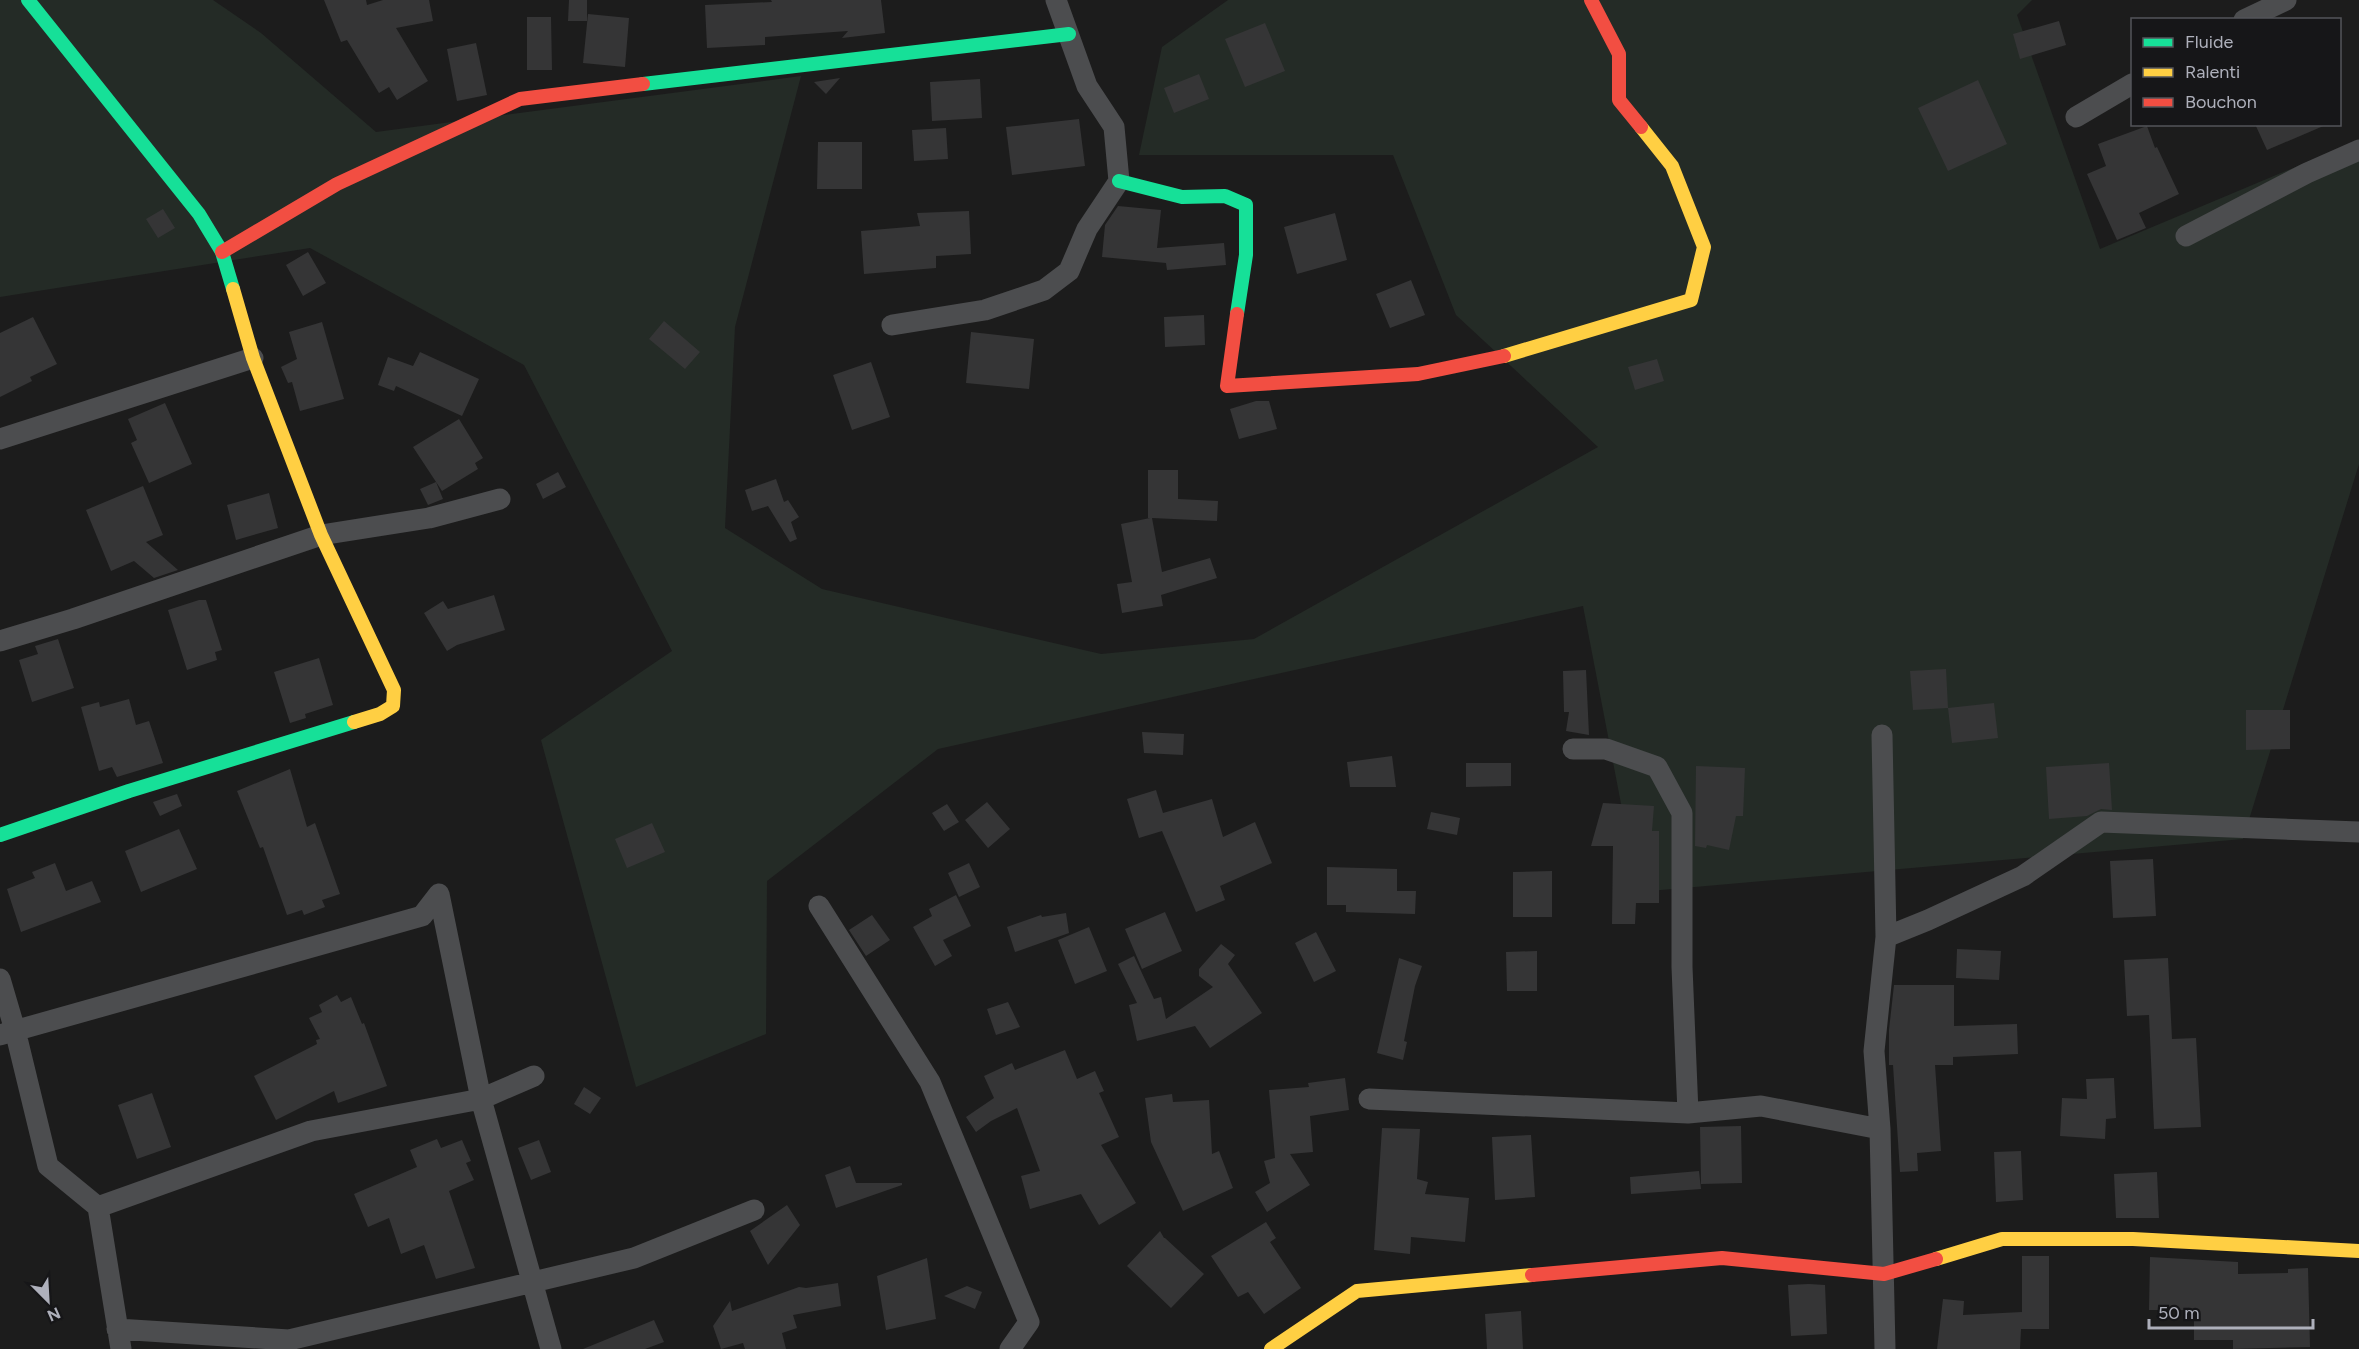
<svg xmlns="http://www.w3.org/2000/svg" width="2359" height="1349" font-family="Figtree,sans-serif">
<rect width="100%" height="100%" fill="#1c1c1c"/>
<path fill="#242b26" d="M 0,0 L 213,0 L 261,33 L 376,132 L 801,76 L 735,327 L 725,528 L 822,589 L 1101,654 L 1254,639 L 1598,447 L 1456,315 L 1393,155 L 1139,155 L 1162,47 L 1228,0 L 2032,0 L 2017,15 L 2100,249 L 2350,144 L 2359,154 L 2359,464 L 2243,839 L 1638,892 L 1583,606 L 938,749 L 767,881 L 766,1034 L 636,1087 L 541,740 L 672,651 L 524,365 L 310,248 L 0,297 Z"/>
<path fill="#353536" d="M 324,0 L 366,0 L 367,5 L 383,0 L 429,0 L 433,21 L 396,28 L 428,81 L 397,100 L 389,87 L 379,93 L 347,40 L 341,42 Z
M 569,0 L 587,0 L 587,21 L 568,21 Z
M 771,0 L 881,0 L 885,33 L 842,38 L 848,31 L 765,37 L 765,45 L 707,48 L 705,5 L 772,2 Z
M 588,14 L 629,18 L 625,67 L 583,63 Z
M 527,17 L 551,17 L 552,70 L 527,70 Z
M 2059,21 L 2066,45 L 2020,59 L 2013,34 Z
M 1265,23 L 1285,71 L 1245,87 L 1225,39 Z
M 476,43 L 487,95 L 457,101 L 447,49 Z
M 1199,74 L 1209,99 L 1174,113 L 1164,88 Z
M 840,78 L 826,94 L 814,82 Z
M 980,79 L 982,118 L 932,121 L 930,82 Z
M 1978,80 L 2007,144 L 1948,171 L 1918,108 Z
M 1079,119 L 1085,166 L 1012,175 L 1006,127 Z
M 2255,124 L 2328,124 L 2267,150 Z
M 2147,126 L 2155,148 L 2157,147 L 2179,194 L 2139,213 L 2146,228 L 2117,240 L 2087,174 L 2106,166 L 2098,144 Z
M 946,128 L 948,159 L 914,161 L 912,130 Z
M 818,142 L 862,142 L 862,189 L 817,189 Z
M 1118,206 L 1161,210 L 1157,248 L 1224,243 L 1226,265 L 1167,270 L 1166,263 L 1102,257 L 1105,225 Z
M 163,209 L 175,228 L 158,238 L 146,219 Z
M 969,211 L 971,254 L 936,256 L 936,268 L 864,274 L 861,231 L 920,226 L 917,213 Z
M 1335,213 L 1347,260 L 1297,274 L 1284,227 Z
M 308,252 L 326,283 L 303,296 L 286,265 Z
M 1411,280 L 1425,315 L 1390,328 L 1376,294 Z
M 1204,315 L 1205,345 L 1165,347 L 1164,317 Z
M 33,317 L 57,364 L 30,377 L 32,381 L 0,397 L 0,333 Z
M 664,321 L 700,352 L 685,369 L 649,339 Z
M 322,322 L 344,399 L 300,411 L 292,382 L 288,383 L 281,367 L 297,359 L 289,332 Z
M 971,332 L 1034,339 L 1029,389 L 966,383 Z
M 420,352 L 479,379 L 462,416 L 396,386 L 394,391 L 378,385 L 388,357 L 413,366 Z
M 1657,359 L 1664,381 L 1635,390 L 1628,367 Z
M 871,362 L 890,417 L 852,430 L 833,375 Z
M 1256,401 L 1269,401 L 1277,429 L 1239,439 L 1230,409 Z
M 165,403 L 192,464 L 149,483 L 131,443 L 137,440 L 128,419 Z
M 459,419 L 483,458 L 475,463 L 478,469 L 442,491 L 413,447 Z
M 1148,470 L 1178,470 L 1178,499 L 1218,501 L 1217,521 L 1152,518 L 1162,572 L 1210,558 L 1217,578 L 1161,595 L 1163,606 L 1122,613 L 1117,584 L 1132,582 L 1121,524 L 1150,518 L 1148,518 Z
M 558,472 L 566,487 L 543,499 L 536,484 Z
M 776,479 L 784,502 L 788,500 L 799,517 L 791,522 L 797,539 L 790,542 L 768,506 L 752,511 L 745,490 Z
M 436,482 L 443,499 L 428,505 L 420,489 Z
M 143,486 L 163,535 L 146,542 L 178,570 L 154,578 L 134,561 L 111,571 L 86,510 Z
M 269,493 L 278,528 L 236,540 L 227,505 Z
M 494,595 L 505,630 L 457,645 L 447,651 L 424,613 L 443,601 L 448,609 Z
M 199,600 L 206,600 L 222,650 L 215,652 L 217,660 L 187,670 L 168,610 Z
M 58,639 L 74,688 L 32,702 L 19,660 L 38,654 L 35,646 Z
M 319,658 L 333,705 L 305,714 L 306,718 L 290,723 L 274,672 Z
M 1946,669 L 1948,708 L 1913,710 L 1910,671 Z
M 1586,670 L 1589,735 L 1566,731 L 1569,712 L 1564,712 L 1563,671 Z
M 129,699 L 136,725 L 149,721 L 163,763 L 117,777 L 112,767 L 99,771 L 81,707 L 99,702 L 100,707 Z
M 1994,703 L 1998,738 L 1952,743 L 1948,708 Z
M 2246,710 L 2290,710 L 2290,749 L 2246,750 Z
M 1142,732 L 1184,734 L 1183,755 L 1144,753 Z
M 1392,756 L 1396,787 L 1350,787 L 1347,762 Z
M 1466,763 L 1511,763 L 1511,786 L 1466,787 Z
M 2109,763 L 2112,810 L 2101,809 L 2087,816 L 2049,819 L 2046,767 Z
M 1696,766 L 1745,768 L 1743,816 L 1736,816 L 1729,850 L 1707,845 L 1706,848 L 1695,846 Z
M 290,769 L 307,827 L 315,823 L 340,894 L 322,900 L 325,907 L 304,915 L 302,910 L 287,915 L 263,847 L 260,848 L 237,791 Z
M 1156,790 L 1163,813 L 1212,799 L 1223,837 L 1255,822 L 1272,863 L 1220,886 L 1225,900 L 1196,912 L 1162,831 L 1139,838 L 1127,799 Z
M 177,794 L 182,806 L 160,816 L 153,802 Z
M 987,802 L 1010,829 L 988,848 L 965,820 Z
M 1603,803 L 1654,806 L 1652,831 L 1659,831 L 1659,903 L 1636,903 L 1635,924 L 1612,924 L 1613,846 L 1591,846 Z
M 947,804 L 959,822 L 944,831 L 932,813 Z
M 1431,812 L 1460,818 L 1457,835 L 1427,829 Z
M 652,823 L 665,852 L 627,868 L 615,839 Z
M 179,829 L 197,869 L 141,892 L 125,851 Z
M 2153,859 L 2156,916 L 2113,918 L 2110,861 Z
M 55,863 L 66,891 L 92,881 L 101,902 L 21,932 L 7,889 L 35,878 L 32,872 Z
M 969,863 L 980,887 L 959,897 L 948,873 Z
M 1327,867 L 1397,869 L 1397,891 L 1416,891 L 1415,914 L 1346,912 L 1346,905 L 1327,905 Z
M 1552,871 L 1552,917 L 1513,917 L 1513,872 Z
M 956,895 L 971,926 L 943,940 L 952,956 L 935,966 L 913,927 L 932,916 L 929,909 Z
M 1165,912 L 1182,951 L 1142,969 L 1125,929 Z
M 1066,913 L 1069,933 L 1015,952 L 1007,927 L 1041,915 L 1042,917 Z
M 872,915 L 890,940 L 866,956 L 849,930 Z
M 1089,927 L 1107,971 L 1075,984 L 1058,940 Z
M 1316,932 L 1336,971 L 1314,982 L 1295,943 Z
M 1221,944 L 1235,955 L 1228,964 L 1262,1013 L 1210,1048 L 1195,1026 L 1137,1041 L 1129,1005 L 1137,1003 L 1118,964 L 1134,956 L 1154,999 L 1161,997 L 1166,1019 L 1213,987 L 1199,976 L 1199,969 Z
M 1957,949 L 2001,951 L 1999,980 L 1956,978 Z
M 1537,951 L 1537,991 L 1507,991 L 1506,952 Z
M 1399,958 L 1422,966 L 1415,986 L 1404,1041 L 1407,1042 L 1403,1060 L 1377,1053 Z
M 2168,958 L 2172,1039 L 2196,1038 L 2201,1127 L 2154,1129 L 2149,1015 L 2127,1016 L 2124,960 Z
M 1894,985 L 1954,985 L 1954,1026 L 2017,1024 L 2018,1054 L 1953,1057 L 1953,1065 L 1935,1065 L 1941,1151 L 1917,1153 L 1918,1171 L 1900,1172 L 1893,1065 L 1889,1065 L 1889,1030 Z
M 337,995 L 341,1002 L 351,997 L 362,1024 L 364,1023 L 387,1086 L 338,1103 L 334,1091 L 276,1120 L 254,1076 L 317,1044 L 316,1040 L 320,1039 L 309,1018 L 322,1012 L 319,1005 Z
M 1008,1002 L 1020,1027 L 996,1035 L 987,1009 Z
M 1065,1050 L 1077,1079 L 1095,1071 L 1104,1091 L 1099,1093 L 1119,1137 L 1101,1145 L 1136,1203 L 1099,1225 L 1081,1194 L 1030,1209 L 1021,1176 L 1040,1171 L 1017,1108 L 991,1121 L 976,1132 L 966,1117 L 994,1098 L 984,1076 L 1012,1063 L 1015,1070 Z
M 1345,1078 L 1349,1110 L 1310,1116 L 1313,1152 L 1290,1154 L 1310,1185 L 1267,1212 L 1255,1192 L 1270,1183 L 1264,1161 L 1275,1158 L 1269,1090 L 1309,1087 L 1308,1083 Z
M 2114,1078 L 2116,1118 L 2106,1119 L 2105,1139 L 2060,1136 L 2062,1098 L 2087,1099 L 2086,1079 Z
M 584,1087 L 601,1098 L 590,1114 L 574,1104 Z
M 152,1093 L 171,1147 L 137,1159 L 118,1105 Z
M 1172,1094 L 1173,1102 L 1209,1100 L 1212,1154 L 1219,1151 L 1233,1188 L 1183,1211 L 1151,1142 L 1145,1098 Z
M 1741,1126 L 1742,1183 L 1701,1184 L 1700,1127 Z
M 1382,1128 L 1420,1129 L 1417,1179 L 1428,1182 L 1425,1194 L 1469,1198 L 1465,1242 L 1411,1237 L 1410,1254 L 1374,1250 Z
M 1531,1135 L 1535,1197 L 1495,1200 L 1492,1137 Z
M 437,1139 L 441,1148 L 462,1140 L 471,1161 L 466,1163 L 474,1180 L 449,1191 L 475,1268 L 436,1279 L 424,1245 L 401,1254 L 389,1218 L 368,1227 L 354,1194 L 417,1167 L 410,1150 Z
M 539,1140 L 551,1172 L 531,1180 L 518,1148 Z
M 2021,1151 L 2023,1200 L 1996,1202 L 1994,1152 Z
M 850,1166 L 856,1183 L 902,1183 L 902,1185 L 836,1208 L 825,1175 Z
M 1699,1171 L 1701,1189 L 1631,1194 L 1630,1177 Z
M 2157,1172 L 2159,1218 L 2116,1218 L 2114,1174 Z
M 787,1205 L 800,1225 L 768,1265 L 750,1231 Z
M 1266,1222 L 1276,1238 L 1270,1242 L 1301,1288 L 1264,1314 L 1248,1292 L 1238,1297 L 1211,1256 Z
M 1160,1231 L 1164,1238 L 1165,1238 L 1204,1274 L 1171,1308 L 1127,1266 Z
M 2022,1256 L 2049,1256 L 2049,1329 L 2021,1329 L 2020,1349 L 1937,1349 L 1943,1299 L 1964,1301 L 1963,1315 L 2022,1312 Z
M 2150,1257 L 2238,1262 L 2238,1274 L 2288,1273 L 2288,1269 L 2308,1268 L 2310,1347 L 2233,1349 L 2233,1340 L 2194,1340 L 2194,1310 L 2149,1310 Z
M 927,1258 L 936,1319 L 886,1330 L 877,1276 Z
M 838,1283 L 841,1306 L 793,1315 L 797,1328 L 782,1333 L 786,1349 L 745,1349 L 743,1343 L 721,1349 L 713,1326 L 730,1301 L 732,1311 L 799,1287 L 806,1288 Z
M 1809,1284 L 1825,1285 L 1827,1334 L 1791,1336 L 1788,1285 Z
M 967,1286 L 982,1292 L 975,1309 L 944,1296 Z
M 1521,1311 L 1523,1349 L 1487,1349 L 1485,1314 Z
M 654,1320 L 664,1342 L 645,1349 L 583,1349 Z"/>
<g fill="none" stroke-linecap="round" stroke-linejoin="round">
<path stroke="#4c4d4f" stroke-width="21" d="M 2244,20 L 2286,0
M 2076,117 L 2132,84
M 2186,236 L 2307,173 L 2359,150
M 892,325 L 985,310 L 1044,290 L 1069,271 L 1087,229 L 1119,181 L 1114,127 L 1087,86 L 1056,0
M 0,439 L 253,358
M 0,641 L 73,619 L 321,535 L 429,518 L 500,499
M 1882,735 L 1886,937 L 1874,1051 L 1880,1129 L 1885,1349
M 1573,749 L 1606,749 L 1657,767 L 1682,813 L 1682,967 L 1688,1113
M 819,906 L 930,1082 L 1029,1322 L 1010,1349
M 1886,937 L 1928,920 L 2023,876 L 2101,822 L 2359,832
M 0,979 L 15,1030 L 48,1166 L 98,1207 L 121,1349
M 0,1035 L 422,916 L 439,894 L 481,1099 L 551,1349
M 1369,1099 L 1688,1113 L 1761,1106 L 1880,1129
M 98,1207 L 311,1131 L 481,1099 L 534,1076
M 117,1329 L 289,1340 L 634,1258 L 754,1210"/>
<path stroke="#16e098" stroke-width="14" d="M 28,0 L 199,214 L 222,252 L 233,289
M 643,84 L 1069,34
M 1119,181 L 1182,197 L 1225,196 L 1246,205 L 1246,255 L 1237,314
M 0,835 L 129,791 L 354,722"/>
<path stroke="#ffcf43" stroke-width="14" d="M 233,289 L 253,358 L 321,535 L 394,690 L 393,706 L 380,714 L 354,722
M 1504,356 L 1691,300 L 1704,247 L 1672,166 L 1641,127
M 1936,1259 L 2002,1239 L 2133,1239 L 2359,1251
M 1271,1349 L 1357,1291 L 1532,1275"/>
<path stroke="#f24e42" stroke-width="14" d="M 1591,0 L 1619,54 L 1619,100 L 1641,127
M 222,252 L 337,184 L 520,99 L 643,84
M 1237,314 L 1227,386 L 1418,374 L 1504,356
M 1532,1275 L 1722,1258 L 1884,1274 L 1936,1259"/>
</g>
<rect x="2131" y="18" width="210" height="108" fill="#161618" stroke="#535459" stroke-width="1.5"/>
<rect x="2143" y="38" width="30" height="9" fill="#16e098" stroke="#535459" stroke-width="1.5"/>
<text x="2185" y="48" font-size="18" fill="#aeb0bb">Fluide</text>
<rect x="2143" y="68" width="30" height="9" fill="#ffcf43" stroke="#535459" stroke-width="1.5"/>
<text x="2185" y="78" font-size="18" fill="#aeb0bb">Ralenti</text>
<rect x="2143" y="98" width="30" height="9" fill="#f24e42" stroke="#535459" stroke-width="1.5"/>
<text x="2185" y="108" font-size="18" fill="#aeb0bb">Bouchon</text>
<g transform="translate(48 1301) rotate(156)" stroke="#161618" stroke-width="4.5" paint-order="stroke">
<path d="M0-4.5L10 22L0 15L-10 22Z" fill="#aeb0bb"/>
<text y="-9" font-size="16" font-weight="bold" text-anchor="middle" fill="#aeb0bb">N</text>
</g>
<path d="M2149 1319v9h164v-9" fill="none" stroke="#aeb0bb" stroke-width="3"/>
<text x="2158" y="1319" font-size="18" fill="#aeb0bb" stroke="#161618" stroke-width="4.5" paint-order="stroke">50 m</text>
</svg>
